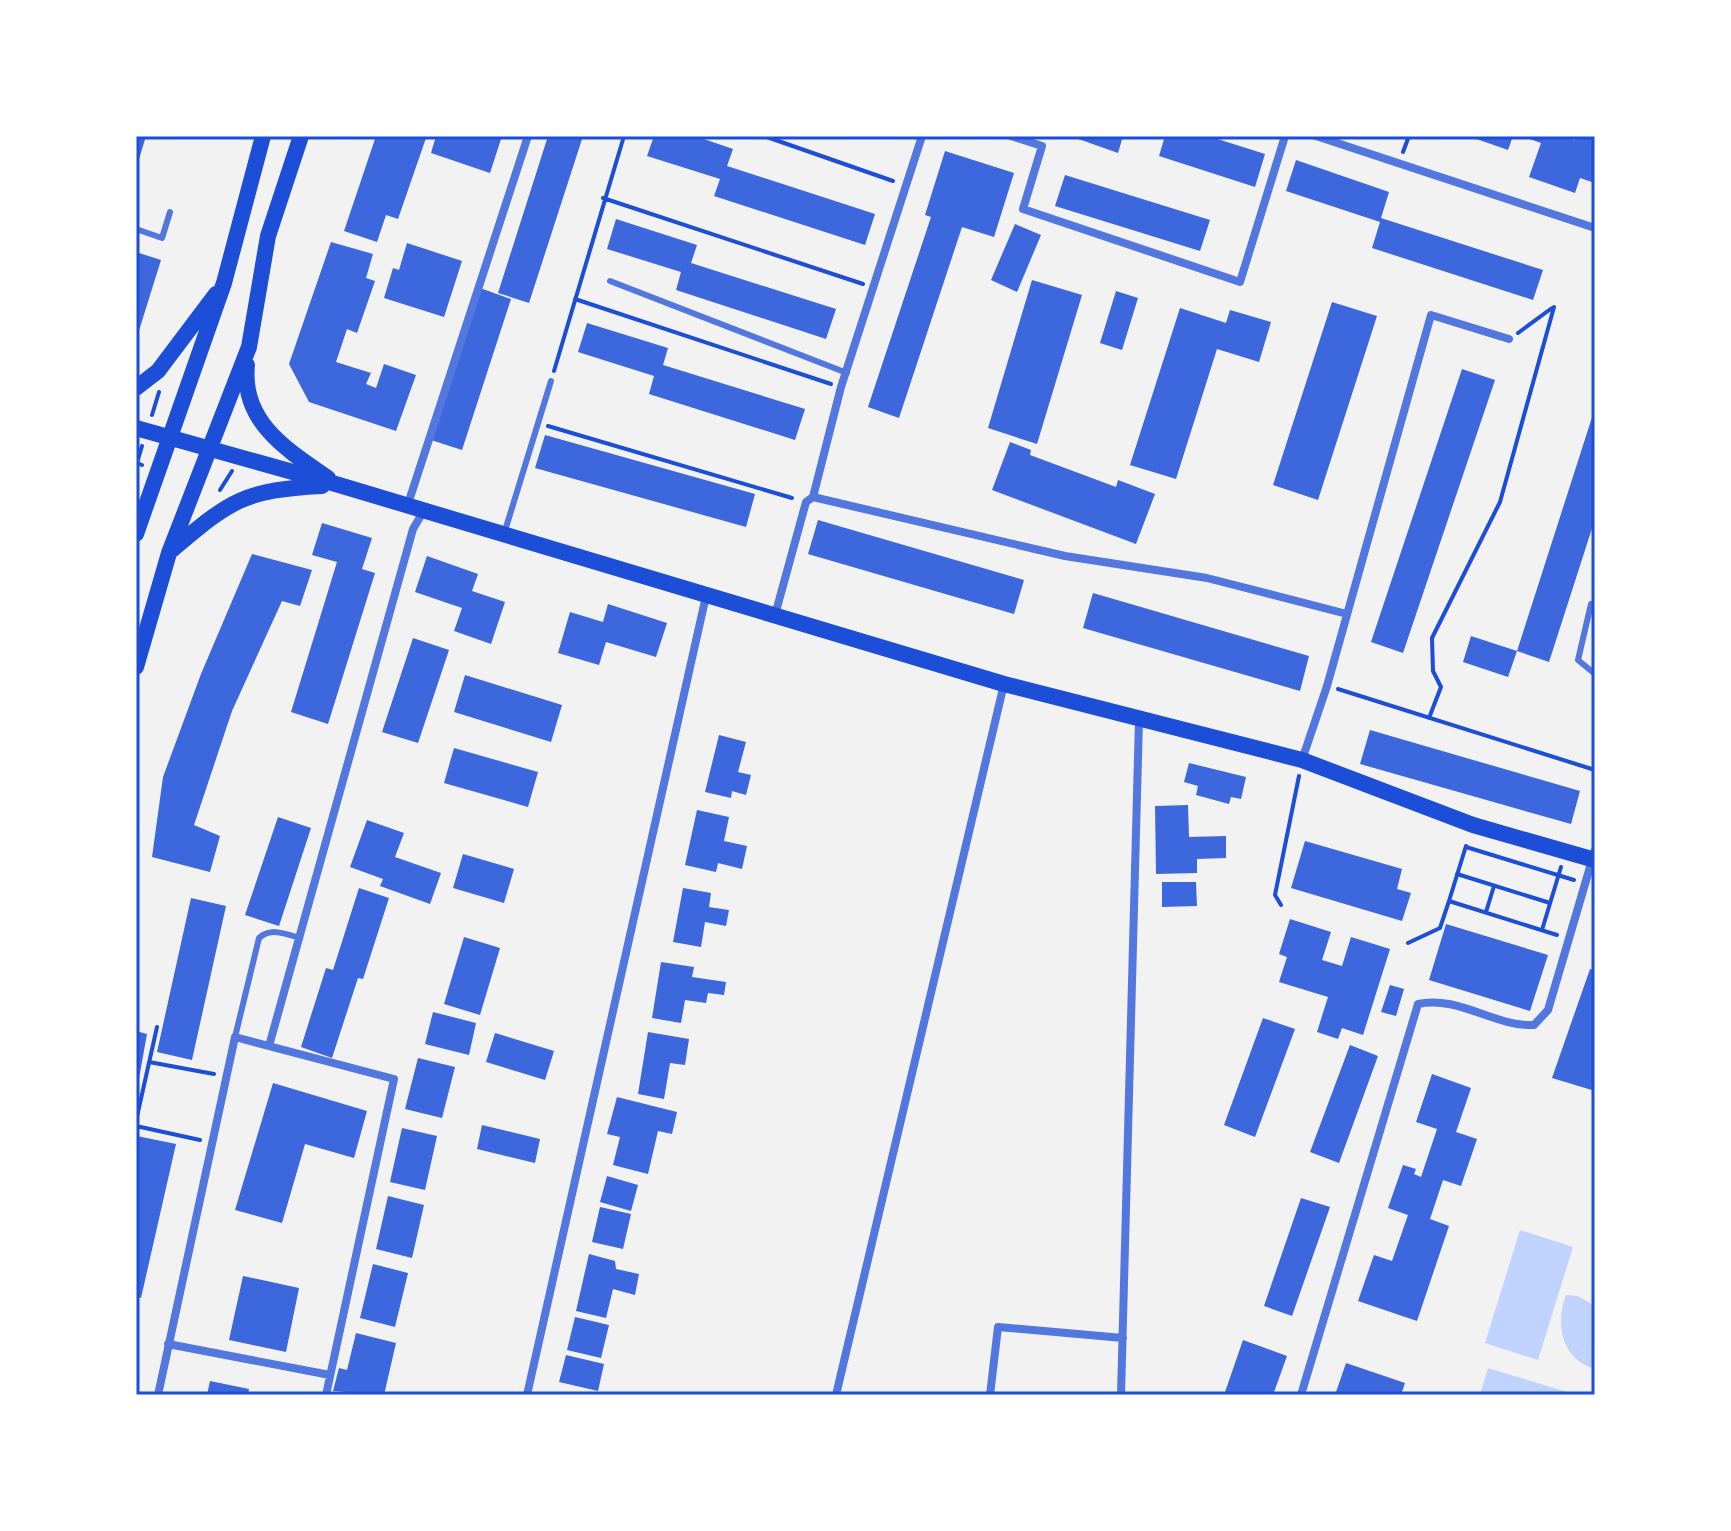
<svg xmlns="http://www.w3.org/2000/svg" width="1731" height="1531" font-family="'Times New Roman',serif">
<rect width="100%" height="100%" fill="#f2f2f2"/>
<path fill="#bfd3fe" d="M 1520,1230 L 1573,1247 L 1538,1360 L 1485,1343 Z
M 1566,1295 L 1578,1296 L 1595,1306 L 1595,1369 C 1561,1359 1555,1324 1566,1295 Z
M 1488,1368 L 1577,1395 L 1480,1395 Z"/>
<path fill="#3d67dc" d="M 136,136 L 146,136 L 137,166 L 136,166 Z
M 376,136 L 426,138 L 398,219 L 386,215 L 377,242 L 344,231 Z
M 436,136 L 502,136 L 490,173 L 431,153 Z
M 548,136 L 583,136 L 529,303 L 498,293 Z
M 654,136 L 695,136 L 733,149 L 727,166 L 875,214 L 865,245 L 714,196 L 720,179 L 647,156 Z
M 1070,136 L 1123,136 L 1118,153 Z
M 1165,136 L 1208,136 L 1265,154 L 1255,187 L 1159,156 Z
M 1468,136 L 1513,136 L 1508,150 Z
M 1521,136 L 1564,136 L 1575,140 L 1576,136 L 1595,136 L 1595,183 L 1580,178 L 1575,193 L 1529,177 L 1541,143 Z
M 945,151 L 1014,173 L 994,237 L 962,227 L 899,418 L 868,407 L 931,217 L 925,215 Z
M 1296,160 L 1389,192 L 1381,218 L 1543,270 L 1533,300 L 1372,248 L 1380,222 L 1286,191 Z
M 1065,175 L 1210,220 L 1200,251 L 1055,206 Z
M 616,219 L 697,245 L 691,263 L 836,309 L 826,339 L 676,290 L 681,272 L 607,249 Z
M 1015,224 L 1041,235 L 1017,292 L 991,280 Z
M 331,242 L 373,254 L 366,278 L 375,281 L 357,333 L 347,329 L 336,362 L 371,373 L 366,384 L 376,388 L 384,364 L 416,375 L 396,431 L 309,402 L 289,364 Z
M 407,243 L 462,261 L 444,317 L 384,298 L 393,268 L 399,270 Z
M 136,252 L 161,260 L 137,337 L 136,337 Z
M 1032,280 L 1082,295 L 1037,444 L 988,428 Z
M 480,288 L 511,299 L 462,450 L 431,440 Z
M 1116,291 L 1138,298 L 1122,350 L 1100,343 Z
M 1332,302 L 1377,316 L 1318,500 L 1273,485 Z
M 1180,308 L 1226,323 L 1230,310 L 1271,322 L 1259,362 L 1217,349 L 1176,479 L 1130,465 Z
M 587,323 L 668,348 L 663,365 L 805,409 L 795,440 L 649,394 L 654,376 L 578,352 Z
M 1462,369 L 1495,380 L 1403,653 L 1371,642 Z
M 1595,408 L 1595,519 L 1549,662 L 1517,651 L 1508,677 L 1463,662 L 1471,636 L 1517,651 Z
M 545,435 L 755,494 L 746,527 L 535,468 Z
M 1010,442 L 1031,450 L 1030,455 L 1116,487 L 1118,480 L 1155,494 L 1136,544 L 992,490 Z
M 818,520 L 1024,580 L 1014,614 L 808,554 Z
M 322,523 L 372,538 L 362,569 L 375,573 L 328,724 L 291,712 L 337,562 L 312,555 Z
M 252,554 L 312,570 L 300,606 L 282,601 L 232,711 L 194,825 L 220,836 L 210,872 L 152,857 L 163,777 L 201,674 Z
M 427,556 L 478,574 L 472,591 L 505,602 L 491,644 L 454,631 L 462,608 L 415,592 Z
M 1093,593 L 1309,656 L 1300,691 L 1083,628 Z
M 608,604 L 667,623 L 656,657 L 606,642 L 599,665 L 558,653 L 570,612 L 603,622 Z
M 413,638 L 449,650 L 418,743 L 382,732 Z
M 465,675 L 562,705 L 551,742 L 454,712 Z
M 1370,730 L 1580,791 L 1571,824 L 1360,764 Z
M 719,735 L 746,742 L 738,772 L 751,775 L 746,795 L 732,791 L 731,798 L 705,792 Z
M 454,748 L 538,772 L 528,807 L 444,783 Z
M 1189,763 L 1246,777 L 1241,799 L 1231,797 L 1229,804 L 1196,795 L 1198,786 L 1184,782 Z
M 1188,805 L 1189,837 L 1226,836 L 1226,858 L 1197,859 L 1197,873 L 1156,874 L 1155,806 Z
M 697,810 L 729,817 L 724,841 L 747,846 L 742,869 L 718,863 L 716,872 L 685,865 Z
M 278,817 L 311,828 L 279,926 L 245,915 Z
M 367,820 L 404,833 L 395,857 L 441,873 L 430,904 L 380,886 L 383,879 L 350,867 Z
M 1305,841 L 1402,869 L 1397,889 L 1411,893 L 1402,921 L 1291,888 Z
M 463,854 L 514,869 L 504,903 L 453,888 Z
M 1162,882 L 1196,882 L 1197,906 L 1162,907 Z
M 359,888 L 389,898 L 363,979 L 358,978 L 332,1058 L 301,1047 L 326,968 L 333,970 Z
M 683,888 L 711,893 L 709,907 L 729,910 L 726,926 L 705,922 L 701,947 L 673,942 Z
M 191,898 L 226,906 L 192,1060 L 157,1052 Z
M 1290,919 L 1331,932 L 1322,960 L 1342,966 L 1351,937 L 1390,949 L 1363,1035 L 1342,1028 L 1338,1039 L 1317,1032 L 1328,997 L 1279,982 L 1287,957 L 1279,954 Z
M 1446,924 L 1548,955 L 1530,1011 L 1429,980 Z
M 464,937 L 500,948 L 480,1015 L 444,1004 Z
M 661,962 L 694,967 L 692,977 L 726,982 L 724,995 L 708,993 L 706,1003 L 685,1000 L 681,1023 L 652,1018 Z
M 1590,969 L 1595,970 L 1595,1091 L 1552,1078 Z
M 1390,985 L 1404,989 L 1396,1016 L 1381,1012 Z
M 433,1012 L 476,1023 L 469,1055 L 425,1044 Z
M 1263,1018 L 1295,1029 L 1255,1137 L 1224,1125 Z
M 136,1031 L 147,1034 L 138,1084 L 136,1084 Z
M 648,1032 L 689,1039 L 685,1065 L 670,1063 L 664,1099 L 638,1094 Z
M 495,1033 L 554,1051 L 545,1080 L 486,1062 Z
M 1350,1045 L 1378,1056 L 1339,1163 L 1310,1152 Z
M 418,1058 L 455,1067 L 442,1118 L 405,1109 Z
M 1432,1074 L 1471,1088 L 1456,1132 L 1477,1139 L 1461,1186 L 1443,1180 L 1430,1219 L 1449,1226 L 1417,1321 L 1358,1301 L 1374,1255 L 1392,1261 L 1408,1215 L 1388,1208 L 1403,1165 L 1416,1169 L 1414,1174 L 1421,1177 L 1437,1129 L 1416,1122 Z
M 273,1083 L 367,1111 L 354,1158 L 305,1144 L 282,1223 L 235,1210 Z
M 617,1097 L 677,1112 L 672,1134 L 658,1131 L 648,1174 L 613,1165 L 620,1137 L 607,1134 Z
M 482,1125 L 540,1139 L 535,1163 L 477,1149 Z
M 402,1128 L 437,1136 L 425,1190 L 390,1182 Z
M 137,1136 L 176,1144 L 141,1298 L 136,1297 Z
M 607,1176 L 638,1185 L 631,1211 L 600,1202 Z
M 388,1196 L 424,1205 L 412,1258 L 376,1249 Z
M 1301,1198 L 1330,1207 L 1292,1316 L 1264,1306 Z
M 600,1207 L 631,1214 L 623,1249 L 592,1242 Z
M 589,1254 L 615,1261 L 616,1269 L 639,1274 L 635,1295 L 613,1289 L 606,1318 L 576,1311 Z
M 373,1264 L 408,1273 L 395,1327 L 360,1318 Z
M 243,1276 L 299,1288 L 286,1352 L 229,1340 Z
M 575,1317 L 609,1325 L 601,1358 L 567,1350 Z
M 356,1333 L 396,1343 L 384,1395 L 333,1391 L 339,1368 L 347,1370 Z
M 1243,1340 L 1287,1356 L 1273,1395 L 1224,1395 Z
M 566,1355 L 604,1364 L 598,1391 L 559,1382 Z
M 1346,1363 L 1405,1383 L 1401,1395 L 1335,1395 Z
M 210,1381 L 249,1389 L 248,1395 L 207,1395 Z"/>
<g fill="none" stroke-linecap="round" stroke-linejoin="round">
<path stroke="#1d4ed8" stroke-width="4" d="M 764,136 L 893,181
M 1403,152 L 1409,136
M 603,198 L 863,284
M 575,299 L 831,384
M 1518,333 L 1552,308
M 554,371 L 624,136
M 152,415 L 159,392
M 548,426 L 792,498
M 142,446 L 137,463 L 142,465
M 220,490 L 232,471
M 1338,689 L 1595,770
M 1429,718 L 1441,687 L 1433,671 L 1432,638 L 1500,502 L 1554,307
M 1466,847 L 1574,880
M 1457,874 L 1550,903
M 1449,901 L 1466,846
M 1281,905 L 1275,895 L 1299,776
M 1486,912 L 1494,886
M 1542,930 L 1561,867
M 1408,943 L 1440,928 L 1449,901 L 1557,935
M 149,1062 L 214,1074
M 136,1121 L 157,1027
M 136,1126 L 200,1140"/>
<path stroke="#5277de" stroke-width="6" d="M 136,229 L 162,238 L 170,212
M 610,281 L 847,373
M 504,534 L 551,381
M 1591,604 L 1578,660 L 1595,674
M 235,1037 L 259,938 C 271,927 286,934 300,938"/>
<path stroke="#5277de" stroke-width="8" d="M 1011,136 L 1042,146 L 1023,209 L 1240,282 L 1285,136
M 1316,136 L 1595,228
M 813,497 L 1065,556 L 1207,578 L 1347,614
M 407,507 L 528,136
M 775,615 L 806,502 L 813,497 L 841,387 L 922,136
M 1302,760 L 1327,686 L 1431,315 L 1509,339
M 269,1046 L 413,529 L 423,512
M 168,1344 L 330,1375
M 158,1395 L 235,1037 L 394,1079 L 326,1395
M 527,1395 L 706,596
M 836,1395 L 1004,684
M 990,1395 L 998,1327 L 1123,1338
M 1121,1395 L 1139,720
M 1301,1395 L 1418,1004 C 1458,995 1495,1027 1534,1025 L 1548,1010 L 1595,850"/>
<path stroke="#1d4ed8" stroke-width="16" d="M 247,365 C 241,422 287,450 328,478
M 136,388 L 158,371 L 216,294
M 136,428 L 339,485 L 1004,684 L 1302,760 L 1473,825 L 1595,860
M 136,534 L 224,283 L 263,136
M 172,550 C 231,500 244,490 322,486
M 136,667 L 169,553 L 249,347 L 268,236 L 301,136"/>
</g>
<rect width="1731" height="1531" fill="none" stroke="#ffffff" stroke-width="276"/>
<rect x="138" y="138" width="1455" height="1255" fill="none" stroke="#1d4ed8" stroke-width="3"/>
</svg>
